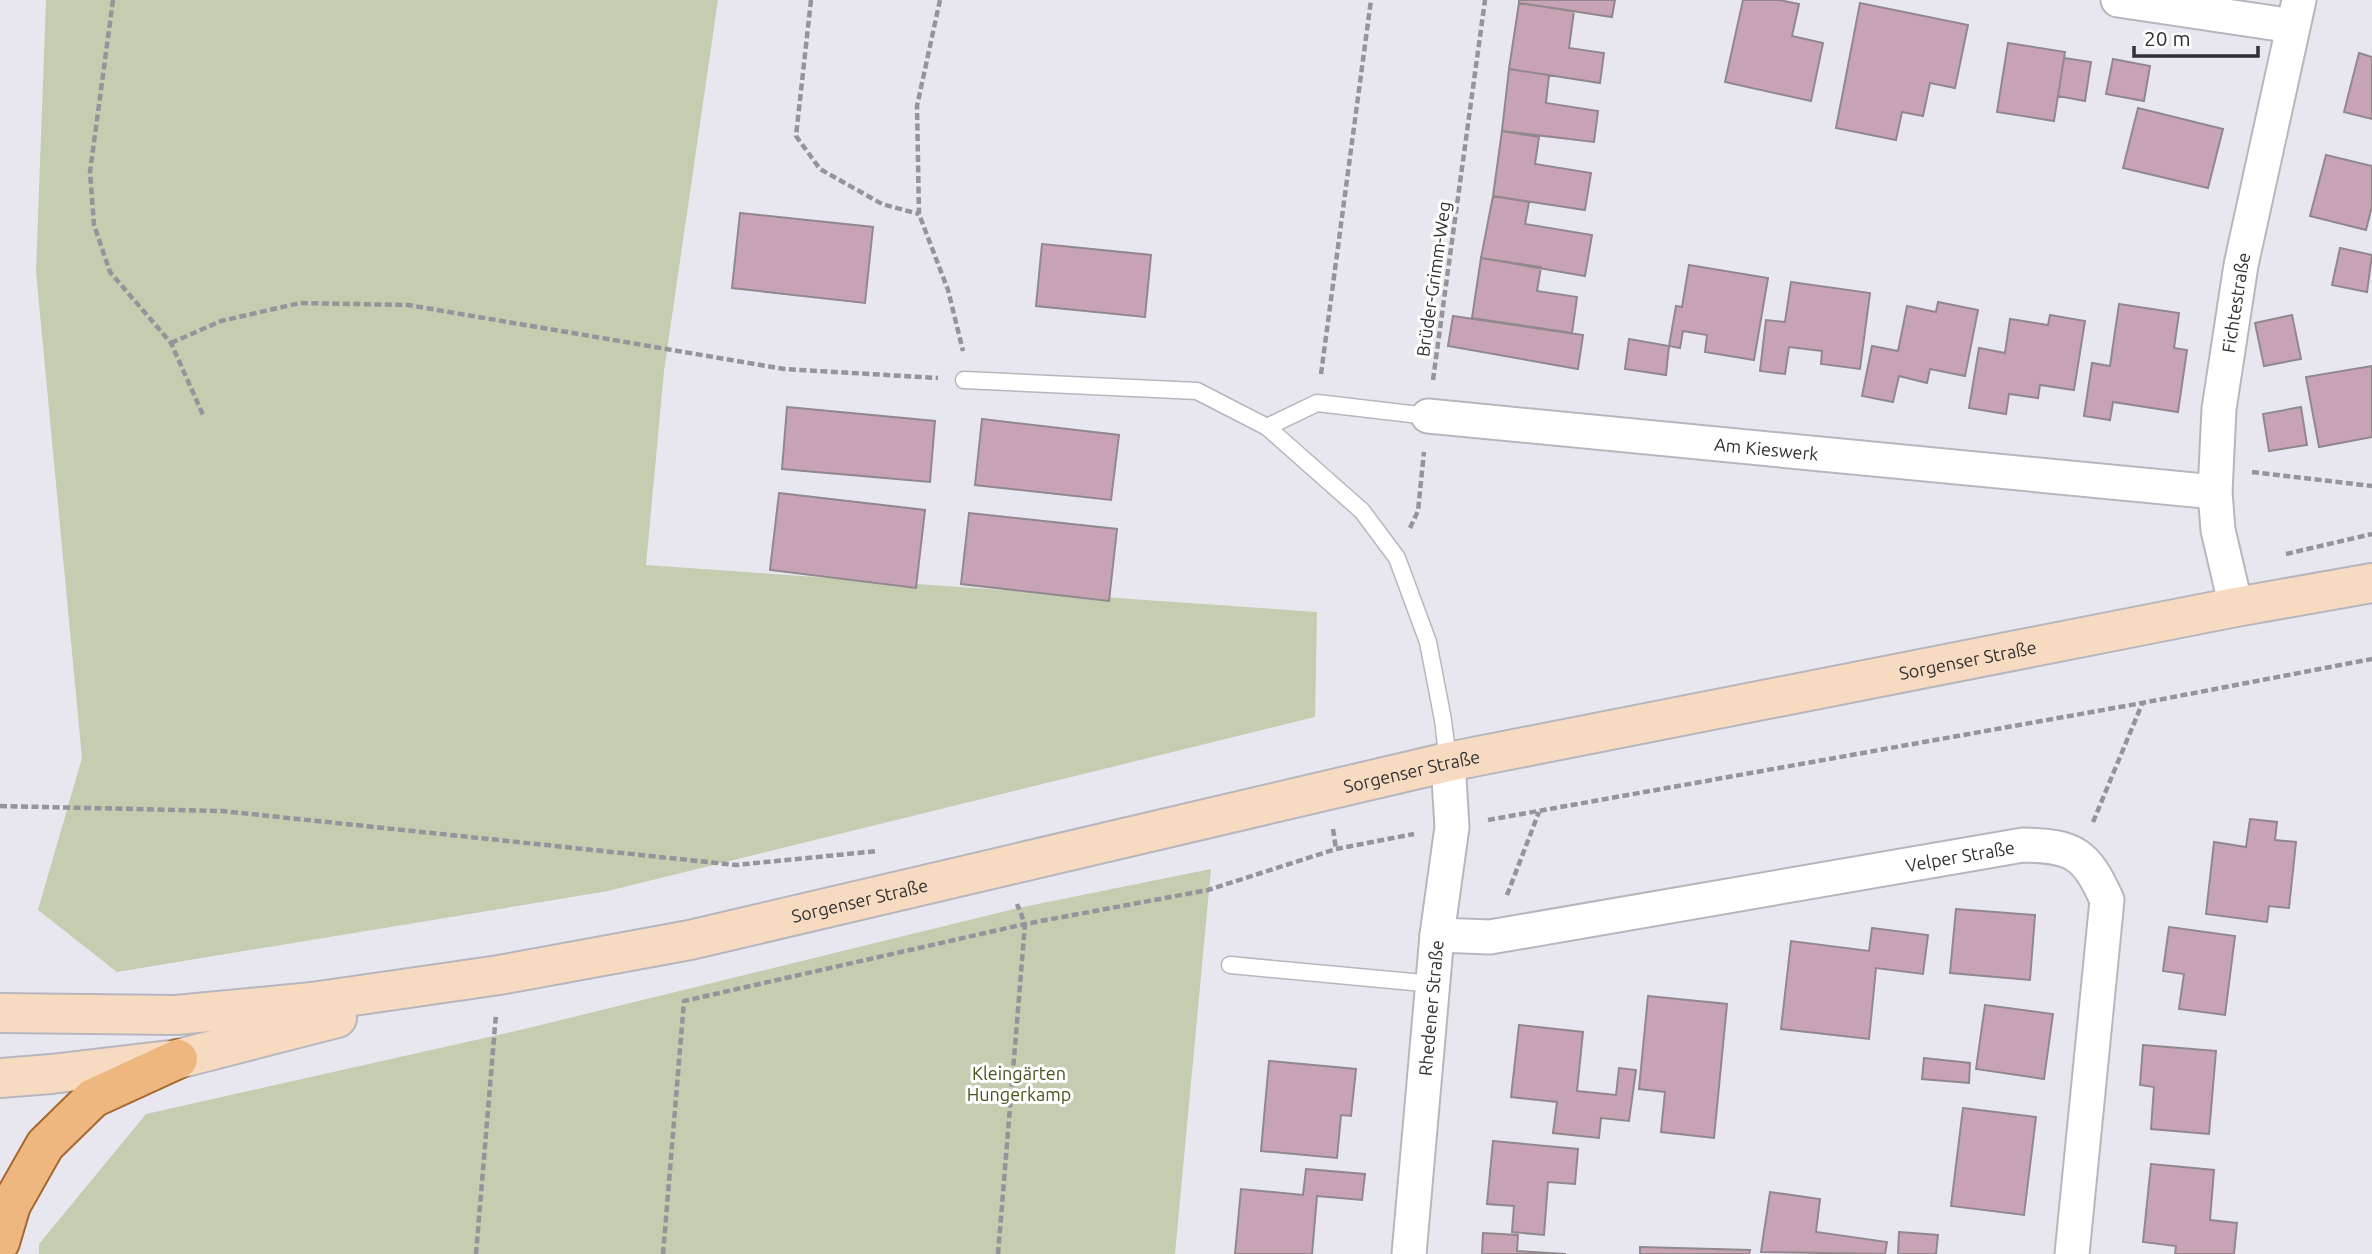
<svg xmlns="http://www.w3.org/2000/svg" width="2372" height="1254" font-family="Ubuntu,sans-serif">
<rect width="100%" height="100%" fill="#e8e7f0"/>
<path fill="#c4cdb0" d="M 46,0 L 718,0 L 664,371 L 646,565 L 1317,612 L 1315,717 L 608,891 L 117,972 L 38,910 L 82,758 L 36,272 Z
M 1211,869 L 1175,1254 L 39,1254 L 39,1244 L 146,1114 L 516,1031 L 1018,908 Z"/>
<path fill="#c8a3b5" stroke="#91888d" stroke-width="2" d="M 1519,0 L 1615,0 L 1612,17 L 1519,3 Z
M 1743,0 L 1779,0 L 1799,4 L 1792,36 L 1823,43 L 1811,101 L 1725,82 Z
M 1519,3 L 1574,11 L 1569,48 L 1604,53 L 1600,83 L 1509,69 Z
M 1860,3 L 1968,25 L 1955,88 L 1930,83 L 1923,116 L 1902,112 L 1896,140 L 1836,128 Z
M 2008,43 L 2065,52 L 2054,121 L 1997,112 Z
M 2359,53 L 2372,57 L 2372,119 L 2344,112 Z
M 2064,58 L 2091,62 L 2085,101 L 2058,96 Z
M 2113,59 L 2150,66 L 2144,101 L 2106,94 Z
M 1509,69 L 1549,75 L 1546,103 L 1598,111 L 1594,142 L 1502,131 Z
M 2138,108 L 2223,129 L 2208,188 L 2123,168 Z
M 1502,131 L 1539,137 L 1535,164 L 1591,173 L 1585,210 L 1493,196 Z
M 2326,155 L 2372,166 L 2372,206 L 2366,230 L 2310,216 Z
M 1493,196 L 1529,202 L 1525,224 L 1592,235 L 1585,276 L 1481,258 Z
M 740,213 L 873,227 L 865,303 L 732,288 Z
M 1042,244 L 1151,255 L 1145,317 L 1036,306 Z
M 2340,248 L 2372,255 L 2367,292 L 2332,285 Z
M 1481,258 L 1541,267 L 1537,291 L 1577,297 L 1572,333 L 1472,318 Z
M 1689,265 L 1768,278 L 1754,360 L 1705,352 L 1707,335 L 1683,331 L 1680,348 L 1669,346 L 1676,306 L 1682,307 Z
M 1791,282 L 1870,293 L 1860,369 L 1821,364 L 1822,351 L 1789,347 L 1785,374 L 1760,371 L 1766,320 L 1785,322 Z
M 1938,302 L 1978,310 L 1965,376 L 1930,369 L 1927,383 L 1899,376 L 1893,402 L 1862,396 L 1872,346 L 1898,351 L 1907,306 L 1936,312 Z
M 2119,304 L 2179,313 L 2174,348 L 2187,350 L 2178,412 L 2113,402 L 2110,420 L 2084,416 L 2092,363 L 2110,366 Z
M 2050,315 L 2085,321 L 2074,390 L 2040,385 L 2038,398 L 2009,394 L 2006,414 L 1969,408 L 1979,348 L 2005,353 L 2010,319 L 2048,325 Z
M 2292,315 L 2301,359 L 2264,366 L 2255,323 Z
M 1453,316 L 1583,335 L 1578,369 L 1448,346 Z
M 1629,339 L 1669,346 L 1666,375 L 1625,369 Z
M 2372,366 L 2372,437 L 2319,447 L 2306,377 Z
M 787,407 L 935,421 L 930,482 L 782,469 Z
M 2301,407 L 2307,445 L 2269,451 L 2263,414 Z
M 982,419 L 1119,435 L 1111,500 L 975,485 Z
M 779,493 L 925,510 L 916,588 L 770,570 Z
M 969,513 L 1117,529 L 1109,601 L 961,584 Z
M 2250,819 L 2277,822 L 2275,840 L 2296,842 L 2289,908 L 2269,906 L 2267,922 L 2206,914 L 2214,842 L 2246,847 Z
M 1956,909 L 2035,915 L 2030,980 L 1950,973 Z
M 2169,927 L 2235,936 L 2225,1015 L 2179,1009 L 2184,974 L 2163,971 Z
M 1872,928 L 1928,935 L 1923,974 L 1876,968 L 1869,1039 L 1781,1029 L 1791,941 L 1869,951 Z
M 1648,996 L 1727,1004 L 1714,1138 L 1661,1132 L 1665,1092 L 1639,1089 Z
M 1985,1005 L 2053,1014 L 2044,1079 L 1976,1069 Z
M 1519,1025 L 1583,1032 L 1577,1091 L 1616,1095 L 1619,1068 L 1636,1070 L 1629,1121 L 1601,1118 L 1599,1138 L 1553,1133 L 1557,1102 L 1511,1097 Z
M 2143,1045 L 2216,1051 L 2209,1134 L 2151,1129 L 2154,1087 L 2140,1085 Z
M 1924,1058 L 1970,1063 L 1969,1083 L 1922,1079 Z
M 1269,1061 L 1356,1069 L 1351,1116 L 1341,1115 L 1337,1158 L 1261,1151 Z
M 1963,1108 L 2036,1117 L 2024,1215 L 1951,1206 Z
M 1493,1141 L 1578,1149 L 1575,1184 L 1548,1182 L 1544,1235 L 1512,1232 L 1514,1206 L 1487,1204 Z
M 2151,1164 L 2214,1170 L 2210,1220 L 2237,1223 L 2234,1254 L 2175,1254 L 2176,1246 L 2143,1242 Z
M 1306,1169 L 1365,1174 L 1362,1200 L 1317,1196 L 1312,1254 L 1235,1254 L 1241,1189 L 1303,1195 Z
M 1770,1192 L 1820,1199 L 1816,1232 L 1887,1242 L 1885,1254 L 1761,1252 Z
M 1899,1232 L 1938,1235 L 1936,1254 L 1898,1254 Z
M 1483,1233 L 1518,1235 L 1517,1251 L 1566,1254 L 1482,1254 Z
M 1640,1247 L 1750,1250 L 1749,1254 L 1640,1254 Z"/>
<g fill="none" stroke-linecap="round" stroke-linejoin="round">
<g stroke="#b7b6bf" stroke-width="19">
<path id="service" d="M 964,380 L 1197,391 L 1267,427 L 1317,403 L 1428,416
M 1267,427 L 1362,511 L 1397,558 L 1428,642 L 1443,720 L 1448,762
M 1230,965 L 1434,984"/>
</g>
<g stroke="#b7b6bf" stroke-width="37">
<g id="minor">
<path d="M 2118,0 L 2293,26"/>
<path id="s1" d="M 1428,416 L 2215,492"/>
<path id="s2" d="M 2236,607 L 2218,530 L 2215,492 L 2219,409 L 2241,265 L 2299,0"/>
<path id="s3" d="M 1437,935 L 1490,937 L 2023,845 C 2075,846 2086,854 2107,900 L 2072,1254"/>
<path id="s4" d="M 1409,1254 L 1437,935 L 1452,827 L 1448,762"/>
</g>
</g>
<g stroke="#b7b6bf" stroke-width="42">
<g id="secondary">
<path id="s5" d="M 0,1013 L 176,1015 L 312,1002 L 499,975 L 690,940 L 1448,762 L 2236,607 L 2372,583"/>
<path d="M 0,1078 L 51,1074 L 178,1059 L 337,1018"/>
</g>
</g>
<g stroke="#a5692f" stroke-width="42">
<path id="primary" d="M 0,1242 L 11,1205 L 45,1145 L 93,1098 L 178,1059"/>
</g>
<path stroke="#95949b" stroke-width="4.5" stroke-dasharray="7 3.5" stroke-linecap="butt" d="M 113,0 L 90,172 L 94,225 L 110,272 L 171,343 L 203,415
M 811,0 L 796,136 L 820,169 L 882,204 L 919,214
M 940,0 L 917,106 L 919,214 L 948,290 L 963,351
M 171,343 L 221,321 L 300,303 L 408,305 L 784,369 L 938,378
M 1321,374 L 1371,0
M 1433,380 L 1485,0
M 2252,472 L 2372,486
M 1410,528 L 1418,511 L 1424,452
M 2286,554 L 2372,534
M 0,806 L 222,811 L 736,865 L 878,851
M 1488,820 L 2142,703 L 2372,659
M 2093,822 L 2142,704
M 1333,829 L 1336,849
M 1507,895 L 1539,812
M 476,1254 L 496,1014
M 663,1254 L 684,1001 L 1025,924 L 1208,890 L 1336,849 L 1414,834
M 998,1254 L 1025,924 L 1017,904"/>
<use href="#service" stroke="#fff" stroke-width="16"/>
<use href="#minor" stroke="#fff" stroke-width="33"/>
<use href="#secondary" stroke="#f7dbc0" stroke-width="38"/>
<use href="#primary" stroke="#efb780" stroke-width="38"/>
</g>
<g text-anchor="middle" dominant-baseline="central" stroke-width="6" stroke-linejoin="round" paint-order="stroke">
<g font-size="18" fill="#313135" stroke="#fff">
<text transform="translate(1433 279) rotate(-82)">Brüder-Grimm-Weg</text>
<text stroke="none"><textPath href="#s2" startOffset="308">Fichtestraße</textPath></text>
<text stroke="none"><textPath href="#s1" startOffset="340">Am Kieswerk</textPath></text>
<text stroke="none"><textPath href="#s5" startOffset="2004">Sorgenser Straße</textPath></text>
<text stroke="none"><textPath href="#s5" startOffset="1437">Sorgenser Straße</textPath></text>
<text stroke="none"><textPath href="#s3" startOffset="530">Velper Straße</textPath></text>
<text stroke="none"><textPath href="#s5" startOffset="870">Sorgenser Straße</textPath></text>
<text stroke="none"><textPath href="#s4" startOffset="247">Rhedener Straße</textPath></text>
</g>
<g font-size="18" fill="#47541d" stroke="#fff">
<text x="1019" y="1073">Kleingärten<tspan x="1019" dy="21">Hungerkamp</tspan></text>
</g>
</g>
<path d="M2134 46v10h124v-10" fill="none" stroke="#313135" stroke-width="3.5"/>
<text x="2144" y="46" font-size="21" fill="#313135" stroke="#ffffff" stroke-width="5" paint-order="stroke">20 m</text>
</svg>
